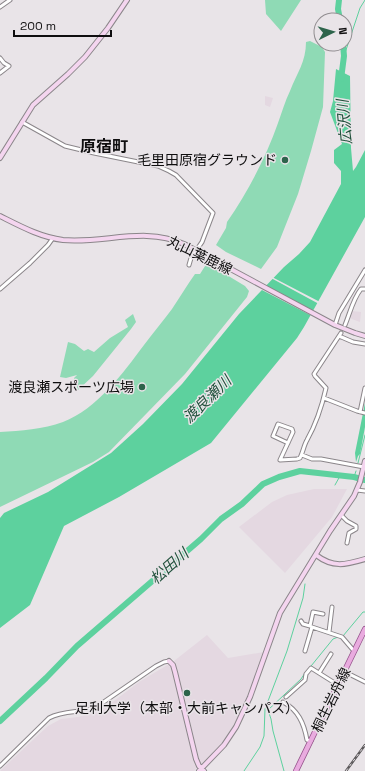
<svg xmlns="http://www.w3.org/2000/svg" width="365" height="771" font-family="'Space Grotesk','Noto Sans JP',sans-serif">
<rect width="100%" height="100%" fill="#e9e4e8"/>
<path fill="#e4d8e1" d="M 265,96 L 273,98 L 270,107 L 265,105 Z
M 352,311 L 361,312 L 360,322 L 349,318 Z
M 314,489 L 347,489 L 332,517 L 285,573 L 239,527 L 272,502 L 287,495 Z
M 207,635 L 228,658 L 264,652 L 243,709 L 221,746 L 194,771 L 0,771 L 35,738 L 48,726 L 61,719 L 78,717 L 97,712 L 110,704 L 139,682 L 174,661 Z"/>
<path fill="#8fdab5" d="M 265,0 L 301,0 L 281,31 L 266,14 Z
M 310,41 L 322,47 L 325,52 L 323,107 L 311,151 L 298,194 L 277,247 L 261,269 L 226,252 L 216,245 L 226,228 L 227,222 C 248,192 266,157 278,123 C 282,112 285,101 290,91 C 297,73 306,62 306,42 Z
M 207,263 L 245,286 L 249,291 L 247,297 L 185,374 L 109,452 L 93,462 L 0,507 L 0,432 C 21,431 43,429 63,422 C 97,409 123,373 144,345 C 153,333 163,321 172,309 C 180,297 187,285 195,274 L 200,274 Z
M 133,314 L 136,322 L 131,329 L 93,376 L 78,390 L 74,378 L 77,375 L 66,378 L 60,377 L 68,342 L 75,344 L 84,351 L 88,349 L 94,352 L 110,338 L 128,327 L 125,320 Z"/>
<path fill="#5dd19e" d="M 336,69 L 350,76 L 351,148 L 353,171 L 356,167 L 365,150 L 365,217 L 304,327 L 297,338 L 211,443 L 119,497 L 64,526 L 30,605 L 0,628 L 0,518 L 4,513 L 48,492 L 111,453 L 143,424 L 182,384 L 239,314 L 284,267 L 299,254 L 310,242 L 341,184 L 341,171 L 334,163 L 334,150 L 342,144 L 330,112 L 333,101 Z
M 365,403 L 365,427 L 360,454 L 358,456 L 356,462 L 355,453 Z"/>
<path fill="#e9e4e8" d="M 272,277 L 320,302 L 319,304 L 271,278 Z
M 264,285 L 315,312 L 312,316 L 260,289 Z"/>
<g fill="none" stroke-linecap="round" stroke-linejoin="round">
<path stroke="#5dd19e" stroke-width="1" d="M 344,56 L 360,8 L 365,0
M 358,463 L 365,435
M 354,477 L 356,471
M 335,485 L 340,476
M 343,636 L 363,612 L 365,612
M 307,671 L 333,639 L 338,637
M 244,771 L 260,747 L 264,736 L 265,709 L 287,651 L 303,598 L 305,584
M 284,771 L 273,731 L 271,719 L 268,710 L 301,679 L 305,673"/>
<path stroke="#5dd19e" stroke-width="6" d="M 339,0 L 338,9 L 340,20
M 341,79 L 344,56 L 343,44
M 0,721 L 46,678 L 77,646 L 201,539 L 221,519 L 242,504 L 263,484 L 279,477 L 300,471 L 354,477 L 365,480"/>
<g stroke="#8b868a" stroke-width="5">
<path id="street" d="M 0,7 L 10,0
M 0,58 L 4,63 L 9,66 L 0,73
M 22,122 L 65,146 L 94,153 L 158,166 L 169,171 L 176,175 L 213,213 L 202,242 L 191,258 L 189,265
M 0,289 L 30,263 L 48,245 L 53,238
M 335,325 L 339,313 L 365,270
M 345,325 C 350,313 353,299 361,289 L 365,289
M 339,336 L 353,342 L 365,344
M 324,398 L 357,411 L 365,413
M 360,412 L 365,388
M 288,443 L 273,436 L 278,424 L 292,429 L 293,432 L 280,460 L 297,459 L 300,458 C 303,452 304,445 307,440 C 316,424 322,406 326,388 L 315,376 L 314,374 L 341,333
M 302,455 L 312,459 L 321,459 L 364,467
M 357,490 L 365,491
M 341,515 L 347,521 L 356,526 L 356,529 L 349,533 L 347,543
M 301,621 L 303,624 L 310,626
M 310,626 L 313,612 L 323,614
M 329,632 L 332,607
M 305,651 L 312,627 L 342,637 L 354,651
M 345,672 L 365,682
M 319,673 L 331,654
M 286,697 L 305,680 L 306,674 L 311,668 L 338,685
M 283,702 C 298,710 304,723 307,740 L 311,741
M 0,766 L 49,718 C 63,710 80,713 95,708 L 156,666 L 164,662 L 169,661"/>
</g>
<g stroke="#8b868a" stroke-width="6">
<path id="secondary" d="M 0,158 L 33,105 L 68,74 L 85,57 L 108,28 L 127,0
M 0,216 C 20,226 40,237 63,240 C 104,244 144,226 184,244 L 335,325 L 355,333 L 365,336
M 316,555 C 333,568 345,565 365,559
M 169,661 L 173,665 L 175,672 L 196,759 L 199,766 L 204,771
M 199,771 L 224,745 L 236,727 L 250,697 L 280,613 L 330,531 L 354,496 L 360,482 L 365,461"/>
</g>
<g stroke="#935089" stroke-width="6">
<path id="primary" d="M 296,771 L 365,629"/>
</g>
<use href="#street" stroke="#fff" stroke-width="3"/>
<use href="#secondary" stroke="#f4d5ef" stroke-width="4"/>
<use href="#primary" stroke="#e9abdf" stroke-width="4.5"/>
<g stroke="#5b585a" stroke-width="2.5">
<path id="rail" d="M 346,771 L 365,745"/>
</g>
<use href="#rail" stroke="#e9e4e8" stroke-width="1" stroke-dasharray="3" stroke-linecap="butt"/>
</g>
<g fill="#2d644b" stroke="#e9e4e8" stroke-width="1.5">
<circle cx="285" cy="160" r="4"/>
<circle cx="142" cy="387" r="4"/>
<circle cx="187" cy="693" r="4"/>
</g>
<g text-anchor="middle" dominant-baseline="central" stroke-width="3" stroke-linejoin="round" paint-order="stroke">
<g font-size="14" fill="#0f0e0f" stroke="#e9e4e8" text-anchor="end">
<text x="277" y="160">毛里田原宿グラウンド</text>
<text x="134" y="387">渡良瀬スポーツ広場</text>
<text x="187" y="708" text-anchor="middle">足利大学（本部・大前キャンパス）</text>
</g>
<g font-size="14" fill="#0f0e0f" stroke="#e9e4e8">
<text transform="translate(200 255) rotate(26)">丸山葉鹿線</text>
<text transform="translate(331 700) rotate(-64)">桐生岩舟線</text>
</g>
<g font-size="15" font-style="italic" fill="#21513c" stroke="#e9e4e8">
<text transform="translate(344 122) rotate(-95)">広沢川</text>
<text transform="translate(207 399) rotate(-44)">渡良瀬川</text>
<text transform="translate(169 566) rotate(-41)">松田川</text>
</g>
<g font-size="16" font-weight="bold" fill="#0f0e0f" stroke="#e9e4e8">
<text x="104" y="146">原宿町</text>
</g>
</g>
<g transform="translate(333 32) rotate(85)"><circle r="19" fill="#e9e4e8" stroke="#928e91"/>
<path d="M0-3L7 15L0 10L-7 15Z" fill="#2d644b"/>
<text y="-6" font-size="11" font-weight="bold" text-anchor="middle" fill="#0f0e0f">N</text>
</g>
<path d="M14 30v6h97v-6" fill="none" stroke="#0f0e0f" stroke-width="2"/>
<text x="20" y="30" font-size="12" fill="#0f0e0f" stroke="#e9e4e8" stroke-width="3" paint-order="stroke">200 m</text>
</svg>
